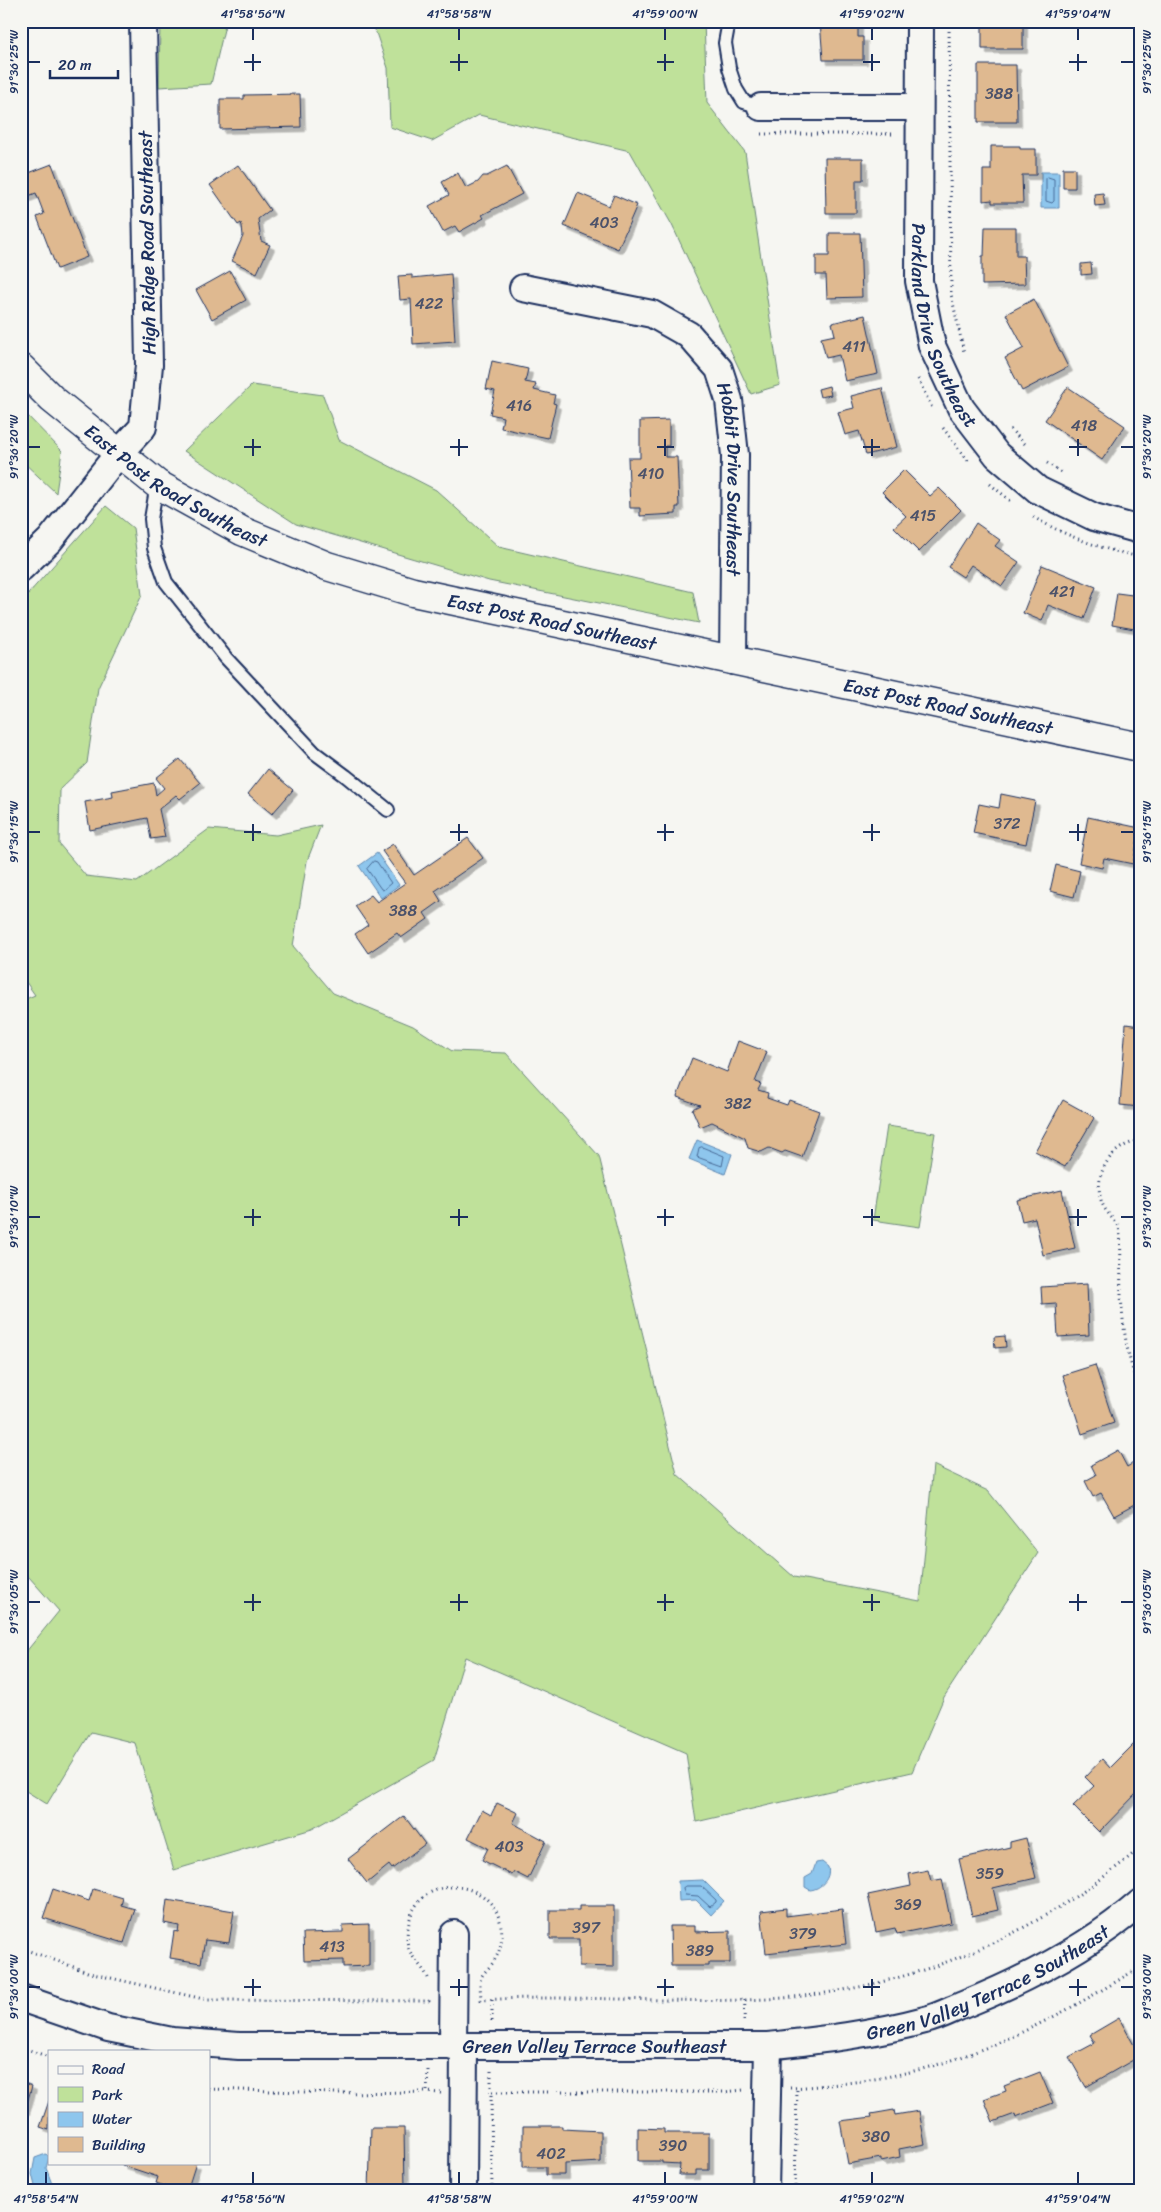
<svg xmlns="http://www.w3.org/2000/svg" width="1161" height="2212" font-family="Sriracha,sans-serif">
<defs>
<filter id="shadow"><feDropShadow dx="4.5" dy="4.5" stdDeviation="0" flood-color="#0004"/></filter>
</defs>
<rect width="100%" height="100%" fill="#f6f6f2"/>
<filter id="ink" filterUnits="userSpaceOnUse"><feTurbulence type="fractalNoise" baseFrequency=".02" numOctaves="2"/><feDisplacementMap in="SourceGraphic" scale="10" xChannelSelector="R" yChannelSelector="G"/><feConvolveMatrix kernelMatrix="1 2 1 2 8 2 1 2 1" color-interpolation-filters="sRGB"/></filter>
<g filter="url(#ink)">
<path fill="#bfe19a" stroke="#6d887c" d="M 160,21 L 226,21 L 211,84 L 159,87 Z
M 372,21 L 704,21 L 707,103 L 745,152 L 780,385 L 751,394 L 672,225 L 630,151 L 479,115 L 432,141 L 390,127 L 388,68 Z
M 252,385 L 323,395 L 339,440 L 436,490 L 499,547 L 693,592 L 699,623 L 489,581 L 296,524 L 184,451 Z
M 21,409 L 62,451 L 56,493 L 21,460 Z
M 106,506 L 133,528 L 142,595 L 98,688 L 87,763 L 60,789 L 59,844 L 86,876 L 137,882 L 209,829 L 276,835 L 321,825 L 307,861 L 293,946 L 333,993 L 413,1026 L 452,1051 L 506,1053 L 599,1156 L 677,1474 L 794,1577 L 920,1601 L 933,1465 L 988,1491 L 1038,1553 L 944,1697 L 912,1772 L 696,1822 L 686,1753 L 465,1657 L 434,1760 L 312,1829 L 174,1870 L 135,1743 L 91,1732 L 47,1804 L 21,1788 L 21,1658 L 59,1611 L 21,1568 L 21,1001 L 35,995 L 21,975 L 21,602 Z
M 887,1126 L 935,1133 L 920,1227 L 873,1220 Z"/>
<path fill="#8ec6ed" stroke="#608ab4" d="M 1041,172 L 1059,172 L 1059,208 L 1041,208 Z
M 377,853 L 399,885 L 381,898 L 359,866 Z
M 697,1140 L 732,1154 L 725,1174 L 689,1159 Z
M 822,1862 L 828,1867 C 831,1878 821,1889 810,1890 L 805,1887 L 805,1878 L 812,1874 L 816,1863 Z
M 703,1880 L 724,1901 L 711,1915 L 696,1900 L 679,1901 L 678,1881 Z
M 46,2154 L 49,2157 L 46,2168 L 52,2184 L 50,2188 L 44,2191 L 35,2186 L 32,2174 L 35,2158 Z"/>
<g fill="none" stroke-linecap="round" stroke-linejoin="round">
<path stroke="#496b97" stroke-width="1" d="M 1048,177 L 1054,179 L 1054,201 L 1052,203 L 1046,201 L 1046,179 Z
M 374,861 L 377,862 L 391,883 L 383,890 L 381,889 L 367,869 Z
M 702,1147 L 724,1156 L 722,1166 L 697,1157 L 699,1148 Z
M 686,1886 L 701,1886 L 716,1900 L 716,1902 L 710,1907 L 698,1896 L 685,1895 L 683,1888 Z"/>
</g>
<path fill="#dfb990" stroke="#1b2f5e" filter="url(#shadow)" d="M 820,21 L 858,21 L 858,37 L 863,37 L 863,60 L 823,60 Z
M 982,21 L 1023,21 L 1023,49 L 982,49 Z
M 978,65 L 1016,65 L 1017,122 L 978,122 Z
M 300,94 L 301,127 L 220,129 L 220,99 L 244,99 L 244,95 Z
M 991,146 L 1020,146 L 1020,149 L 1036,149 L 1036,175 L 1022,175 L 1023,203 L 992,203 L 992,200 L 983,201 L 983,170 L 991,170 Z
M 825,158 L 863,158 L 863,180 L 856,180 L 856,213 L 826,213 Z
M 52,164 L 87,257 L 57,269 L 37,217 L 44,214 L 36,193 L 21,199 L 21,176 Z
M 238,165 L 270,210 L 258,219 L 261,241 L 270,245 L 257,273 L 232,261 L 243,236 L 242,226 L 241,223 L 238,225 L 210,185 Z
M 507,166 L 522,194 L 482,215 L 484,218 L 459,232 L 455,226 L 443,232 L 429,206 L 449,195 L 442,182 L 458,173 L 466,188 L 478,182 L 483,176 L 487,176 Z
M 1063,168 L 1075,168 L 1075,188 L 1063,188 Z
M 578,193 L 609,206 L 614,195 L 637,205 L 618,249 L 564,226 Z
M 1103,193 L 1105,205 L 1095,206 L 1094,194 Z
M 985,227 L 1016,227 L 1016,256 L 1024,256 L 1025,284 L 982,285 L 982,256 L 984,256 Z
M 829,233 L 860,233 L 862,297 L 827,298 L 826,275 L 816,275 L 816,256 L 829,256 Z
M 1091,263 L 1092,274 L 1081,275 L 1081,264 Z
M 230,271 L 246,300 L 212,319 L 196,290 Z
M 451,274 L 455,341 L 413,344 L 411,299 L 400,300 L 398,276 L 412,275 L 412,278 Z
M 1034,299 L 1068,367 L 1022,391 L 1005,358 L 1024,348 L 1006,314 Z
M 865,315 L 878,374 L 845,381 L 839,355 L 826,358 L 821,338 L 835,335 L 832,323 Z
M 492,361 L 528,369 L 525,382 L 536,384 L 534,390 L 555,395 L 553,403 L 556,404 L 548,438 L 501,428 L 503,417 L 490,414 L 495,391 L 486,389 Z
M 829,386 L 831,395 L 820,397 L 818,389 Z
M 1068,387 L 1125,426 L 1102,460 L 1045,420 Z
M 882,388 L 897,447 L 866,455 L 859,431 L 845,435 L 838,412 L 854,408 L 851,396 Z
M 669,420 L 669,446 L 665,446 L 665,457 L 677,457 L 679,507 L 676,507 L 676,514 L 640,516 L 640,508 L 630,508 L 628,458 L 640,458 L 640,421 Z
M 904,470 L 930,496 L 939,488 L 961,510 L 919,552 L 894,527 L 906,516 L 882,492 Z
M 976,523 L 1000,540 L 995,546 L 1019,562 L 1002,586 L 971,565 L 963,577 L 948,567 Z
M 1042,565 L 1096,587 L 1084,619 L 1048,605 L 1042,621 L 1023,613 Z
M 1117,593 L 1140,596 L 1140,630 L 1112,625 Z
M 180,759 L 200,783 L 180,799 L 176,795 L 159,809 L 165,837 L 151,839 L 147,818 L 90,830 L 85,802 L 113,797 L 112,791 L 154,783 L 156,795 L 164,788 L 156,778 Z
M 268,769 L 293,790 L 272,814 L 248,794 Z
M 1001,794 L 1035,801 L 1026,844 L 973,833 L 979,804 L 999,808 Z
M 1088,817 L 1140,828 L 1133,864 L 1104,858 L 1102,868 L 1079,863 Z
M 468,838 L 483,858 L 435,891 L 441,901 L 424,913 L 428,919 L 401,938 L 397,933 L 368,953 L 355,934 L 368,925 L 355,906 L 371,895 L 377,902 L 405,883 L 382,851 L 393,844 L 414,875 Z
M 1056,865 L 1080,871 L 1074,897 L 1050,891 Z
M 1126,1024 L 1140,1026 L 1140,1107 L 1120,1105 Z
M 738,1041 L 767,1052 L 755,1082 L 761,1084 L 758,1090 L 768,1093 L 767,1098 L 787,1105 L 789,1100 L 819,1111 L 802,1157 L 785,1151 L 782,1153 L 769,1148 L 761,1152 L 748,1148 L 745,1138 L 712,1122 L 700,1127 L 692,1109 L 700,1105 L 677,1097 L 692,1058 L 727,1072 Z
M 1063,1100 L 1092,1116 L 1094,1118 L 1065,1167 L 1035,1151 Z
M 1062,1190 L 1075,1248 L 1043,1255 L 1035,1218 L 1022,1221 L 1017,1200 Z
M 1087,1284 L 1089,1335 L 1058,1337 L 1056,1303 L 1042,1304 L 1041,1287 Z
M 1005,1336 L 1006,1347 L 995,1348 L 994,1337 Z
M 1095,1365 L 1114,1423 L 1082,1434 L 1063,1375 Z
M 1118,1450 L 1127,1467 L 1138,1460 L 1140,1463 L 1140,1502 L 1114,1516 L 1101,1493 L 1093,1497 L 1085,1481 L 1096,1475 L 1091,1465 Z
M 1137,1741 L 1140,1744 L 1140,1790 L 1099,1832 L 1073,1806 L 1094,1786 L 1085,1777 L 1102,1759 L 1110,1768 Z
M 497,1803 L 518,1813 L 513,1823 L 546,1841 L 528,1879 L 514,1872 L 512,1875 L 482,1860 L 488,1848 L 468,1838 L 482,1810 L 491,1815 Z
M 404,1816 L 425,1844 L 392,1869 L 389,1865 L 367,1883 L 348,1859 Z
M 1026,1838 L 1036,1878 L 993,1888 L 998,1910 L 972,1916 L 959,1859 L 1010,1847 L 1010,1842 Z
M 928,1870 L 931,1881 L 942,1879 L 951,1923 L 897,1934 L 895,1928 L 876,1932 L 868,1895 L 911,1886 L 909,1874 Z
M 53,1889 L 89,1901 L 93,1889 L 123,1898 L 121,1905 L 135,1909 L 124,1943 L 43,1918 Z
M 167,1900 L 234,1911 L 229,1943 L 205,1940 L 201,1963 L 170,1958 L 174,1931 L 178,1932 L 179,1926 L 164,1923 Z
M 579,1906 L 614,1906 L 614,1967 L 579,1966 L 579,1939 L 550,1939 L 550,1910 L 579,1910 Z
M 786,1908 L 786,1916 L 842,1909 L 846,1944 L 766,1953 L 761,1911 Z
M 369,1924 L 369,1966 L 343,1967 L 343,1960 L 304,1961 L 303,1933 L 343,1932 L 343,1925 Z
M 670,1926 L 695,1926 L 695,1932 L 730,1931 L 730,1963 L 709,1963 L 709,1966 L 671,1966 Z
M 1119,2018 L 1140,2056 L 1086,2087 L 1069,2057 L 1095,2043 L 1090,2035 Z
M 1040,2072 L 1053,2103 L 1016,2117 L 1015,2114 L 993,2122 L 984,2099 L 1006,2091 L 1004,2086 Z
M 21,2081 L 32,2086 L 21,2123 Z
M 49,2101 L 49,2130 L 40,2127 Z
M 894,2110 L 895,2115 L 919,2111 L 925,2144 L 899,2149 L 900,2157 L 881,2161 L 881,2158 L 848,2164 L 840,2121 L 872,2117 L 871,2114 Z
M 523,2126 L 562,2126 L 562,2129 L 601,2131 L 601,2162 L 565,2164 L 565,2175 L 546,2175 L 546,2167 L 523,2167 Z
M 371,2128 L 404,2128 L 405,2189 L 369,2189 Z
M 638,2128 L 664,2129 L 664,2133 L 709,2133 L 709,2170 L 696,2170 L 696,2175 L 679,2175 L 680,2164 L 662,2163 L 662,2161 L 638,2161 Z
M 123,2163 L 196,2163 L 187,2191 L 179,2191 L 156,2183 L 158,2177 L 122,2165 Z"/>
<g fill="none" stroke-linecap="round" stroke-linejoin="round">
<g stroke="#1b2f5e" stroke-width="16">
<path id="service" d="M 729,21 L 725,43 L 729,68 L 736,89 L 744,102 L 761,107
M 157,484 L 151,519 L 154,548 L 166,582 L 226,658 L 315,753 L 346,776 L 388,810"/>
</g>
<g stroke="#1b2f5e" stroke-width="30">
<g id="minor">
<path id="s1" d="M 920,21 L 919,281 L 932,346 L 961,408 L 997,455 L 1038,490 L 1094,517 L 1140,530"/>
<path d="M 761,107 L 919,107"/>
<path id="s2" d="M 523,288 L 652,314 L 689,335 L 719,369 L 729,400 L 735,455 L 733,661"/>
<path d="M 21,568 L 50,540 L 118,454 L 143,427 L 149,365 L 143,21"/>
<path id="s3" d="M 21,1998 L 108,2028 L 172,2041 L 239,2046 L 768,2046 C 821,2040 873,2034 925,2020 C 938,2017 951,2010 963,2005 C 1025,1980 1089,1947 1140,1903"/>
<path d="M 453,2047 L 454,1934"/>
<path d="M 463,2191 L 464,2047"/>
<path d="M 765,2191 L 768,2046"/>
</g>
</g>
<g stroke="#1b2f5e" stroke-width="31">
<g id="secondary">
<path id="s4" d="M 21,368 L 52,399 L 157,484 L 242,531 L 327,566 L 413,592 L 1140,747"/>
</g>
</g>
<path stroke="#1b2f5e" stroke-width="3" stroke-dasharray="1 4" stroke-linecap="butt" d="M 949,21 L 951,294 L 964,352
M 761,134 L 896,134
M 918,379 L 932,408
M 943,428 L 970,463
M 1010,429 L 1025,444
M 1047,463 L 1061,472
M 990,484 L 1012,502
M 1033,517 C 1068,537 1101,549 1140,557
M 1140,1141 C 1113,1144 1093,1172 1101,1200 C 1104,1210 1112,1218 1119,1226 C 1122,1249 1120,1272 1121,1295 C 1123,1327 1127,1360 1140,1389
M 21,1948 L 93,1974 L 208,2000 L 429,2001 L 429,1999
M 428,1978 C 424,1968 413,1960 409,1949 C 406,1942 407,1931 409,1923 C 418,1873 493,1876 501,1926 C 503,1936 501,1950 495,1959 C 492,1966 484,1971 481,1978 C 479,1984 481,1994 481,2000 C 576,1994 673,2004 768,1999 C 906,1991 1035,1938 1140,1848
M 492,2021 L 492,2000
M 744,2021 L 745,2000
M 21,2047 L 49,2057
M 428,2070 L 427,2092 L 441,2093
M 790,2088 C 843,2085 896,2078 946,2062 C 1015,2040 1079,2005 1140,1967
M 209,2089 L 335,2093 L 427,2092
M 491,2092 L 491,2069
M 492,2191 L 491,2092 L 724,2092 L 744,2090
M 795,2191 L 797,2088"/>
<use href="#service" stroke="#f6f6f2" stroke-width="12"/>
<use href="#minor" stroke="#f6f6f2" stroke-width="26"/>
<use href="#secondary" stroke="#f6f6f2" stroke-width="28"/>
</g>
</g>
<path fill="none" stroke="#1b2f5e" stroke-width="2" d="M 253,28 L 253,40M 459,28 L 459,40M 665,28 L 665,40M 872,28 L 872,40M 1078,28 L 1078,40M 253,54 L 253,71M 459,54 L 459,71M 665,54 L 665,71M 872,54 L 872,71M 1078,54 L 1078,71M 28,62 L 40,62M 244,62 L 261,62M 450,62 L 468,62M 657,62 L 674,62M 863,62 L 880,62M 1069,62 L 1087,62M 1121,62 L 1134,62M 253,439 L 253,456M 459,439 L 459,456M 665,439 L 665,456M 872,439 L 872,456M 1078,439 L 1078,456M 28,447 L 40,447M 244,447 L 261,447M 450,447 L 468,447M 657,447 L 674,447M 863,447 L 880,447M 1069,447 L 1087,447M 1121,447 L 1134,447M 253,824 L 253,841M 459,824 L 459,841M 665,824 L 665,841M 872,824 L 872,841M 1078,824 L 1078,841M 28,832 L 40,832M 244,832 L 261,832M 450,832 L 468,832M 657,832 L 674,832M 863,832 L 880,832M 1069,832 L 1087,832M 1121,832 L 1134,832M 253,1209 L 253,1226M 459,1209 L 459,1226M 665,1209 L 665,1226M 872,1209 L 872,1226M 1078,1209 L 1078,1226M 28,1217 L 40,1217M 244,1217 L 261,1217M 450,1217 L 468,1217M 657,1217 L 674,1217M 863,1217 L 880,1217M 1069,1217 L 1087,1217M 1121,1217 L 1134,1217M 253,1594 L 253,1611M 459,1594 L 459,1611M 665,1594 L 665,1611M 872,1594 L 872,1611M 1078,1594 L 1078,1611M 28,1602 L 40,1602M 244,1602 L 261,1602M 450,1602 L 468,1602M 657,1602 L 674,1602M 863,1602 L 880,1602M 1069,1602 L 1087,1602M 1121,1602 L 1134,1602M 253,1979 L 253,1996M 459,1979 L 459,1996M 665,1979 L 665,1996M 872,1979 L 872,1996M 1078,1979 L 1078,1996M 28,1987 L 40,1987M 244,1987 L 261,1987M 450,1987 L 468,1987M 657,1987 L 674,1987M 863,1987 L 880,1987M 1069,1987 L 1087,1987M 1121,1987 L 1134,1987M 46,2172 L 46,2184M 253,2172 L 253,2184M 459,2172 L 459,2184M 665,2172 L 665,2184M 872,2172 L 872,2184M 1078,2172 L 1078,2184"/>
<g text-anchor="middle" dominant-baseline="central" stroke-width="4.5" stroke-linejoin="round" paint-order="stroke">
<g font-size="16" fill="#4c526a">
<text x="999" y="93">388</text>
<text x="604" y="222">403</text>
<text x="429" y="303">422</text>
<text x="854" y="346">411</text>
<text x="519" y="405">416</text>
<text x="1084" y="425">418</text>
<text x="651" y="473">410</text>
<text x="923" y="515">415</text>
<text x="1062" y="591">421</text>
<text x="1007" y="823">372</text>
<text x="403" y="910">388</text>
<text x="738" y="1103">382</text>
<text x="509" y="1846">403</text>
<text x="990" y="1873">359</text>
<text x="908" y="1904">369</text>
<text x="586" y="1927">397</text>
<text x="803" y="1933">379</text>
<text x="332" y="1946">413</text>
<text x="700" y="1950">389</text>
<text x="876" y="2136">380</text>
<text x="673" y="2145">390</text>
<text x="551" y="2153">402</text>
</g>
<g font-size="19" fill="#1b2f5e" stroke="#f6f6f2">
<text transform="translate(147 243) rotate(-91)">High Ridge Road Southeast</text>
<text stroke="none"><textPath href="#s1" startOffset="309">Parkland Drive Southeast</textPath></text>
<text stroke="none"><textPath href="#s2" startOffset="331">Hobbit Drive Southeast</textPath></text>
<text stroke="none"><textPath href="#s4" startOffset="196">East Post Road Southeast</textPath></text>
<text stroke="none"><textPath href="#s4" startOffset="600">East Post Road Southeast</textPath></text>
<text stroke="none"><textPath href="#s4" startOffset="1005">East Post Road Southeast</textPath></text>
<text stroke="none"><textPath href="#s3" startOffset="985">Green Valley Terrace Southeast</textPath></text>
<text stroke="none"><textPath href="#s3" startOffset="580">Green Valley Terrace Southeast</textPath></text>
</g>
</g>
<rect width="1161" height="2212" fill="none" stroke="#f6f6f2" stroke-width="55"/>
<rect x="48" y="2050" width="162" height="115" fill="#f6f6f2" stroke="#9ea6b7"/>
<rect x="58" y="2066" width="25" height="8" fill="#f6f6f2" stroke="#9ea6b7"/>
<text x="92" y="2074" font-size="15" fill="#1b2f5e">Road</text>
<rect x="58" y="2087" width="25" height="15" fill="#bfe19a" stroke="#9ea6b7"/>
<text x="92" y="2100" font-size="15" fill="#1b2f5e">Park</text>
<rect x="58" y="2112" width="25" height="15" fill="#8ec6ed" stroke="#9ea6b7"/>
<text x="92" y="2124" font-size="15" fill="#1b2f5e">Water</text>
<rect x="58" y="2137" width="25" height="15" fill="#dfb990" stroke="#9ea6b7"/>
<text x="92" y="2150" font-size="15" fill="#1b2f5e">Building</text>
<path d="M50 70v8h68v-8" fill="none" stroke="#1b2f5e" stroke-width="2.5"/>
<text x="58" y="70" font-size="15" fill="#1b2f5e" stroke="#f6f6f2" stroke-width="4" paint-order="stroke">20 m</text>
<rect x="28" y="28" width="1106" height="2156" fill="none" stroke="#1b2f5e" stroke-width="2"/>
<g font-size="12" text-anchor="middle" fill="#1b2f5e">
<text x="253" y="18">41°58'56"N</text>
<text x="459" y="18">41°58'58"N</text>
<text x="665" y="18">41°59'00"N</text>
<text x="872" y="18">41°59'02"N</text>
<text x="1078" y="18">41°59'04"N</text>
<text transform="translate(1147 62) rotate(-90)" y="4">91°36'25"W</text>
<text transform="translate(14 62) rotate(-90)" y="4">91°36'25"W</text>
<text transform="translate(1147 447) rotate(-90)" y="4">91°36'20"W</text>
<text transform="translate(14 447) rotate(-90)" y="4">91°36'20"W</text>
<text transform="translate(14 832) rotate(-90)" y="4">91°36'15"W</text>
<text transform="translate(1147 832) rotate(-90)" y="4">91°36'15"W</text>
<text transform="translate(1147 1217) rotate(-90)" y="4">91°36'10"W</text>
<text transform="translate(14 1217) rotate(-90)" y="4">91°36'10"W</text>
<text transform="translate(1147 1602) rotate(-90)" y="4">91°36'05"W</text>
<text transform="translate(14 1602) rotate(-90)" y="4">91°36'05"W</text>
<text transform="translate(1147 1987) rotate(-90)" y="4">91°36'00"W</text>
<text transform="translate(14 1987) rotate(-90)" y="4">91°36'00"W</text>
<text x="46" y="2203">41°58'54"N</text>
<text x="253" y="2203">41°58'56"N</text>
<text x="459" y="2203">41°58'58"N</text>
<text x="665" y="2203">41°59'00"N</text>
<text x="872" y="2203">41°59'02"N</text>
<text x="1078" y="2203">41°59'04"N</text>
</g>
</svg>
